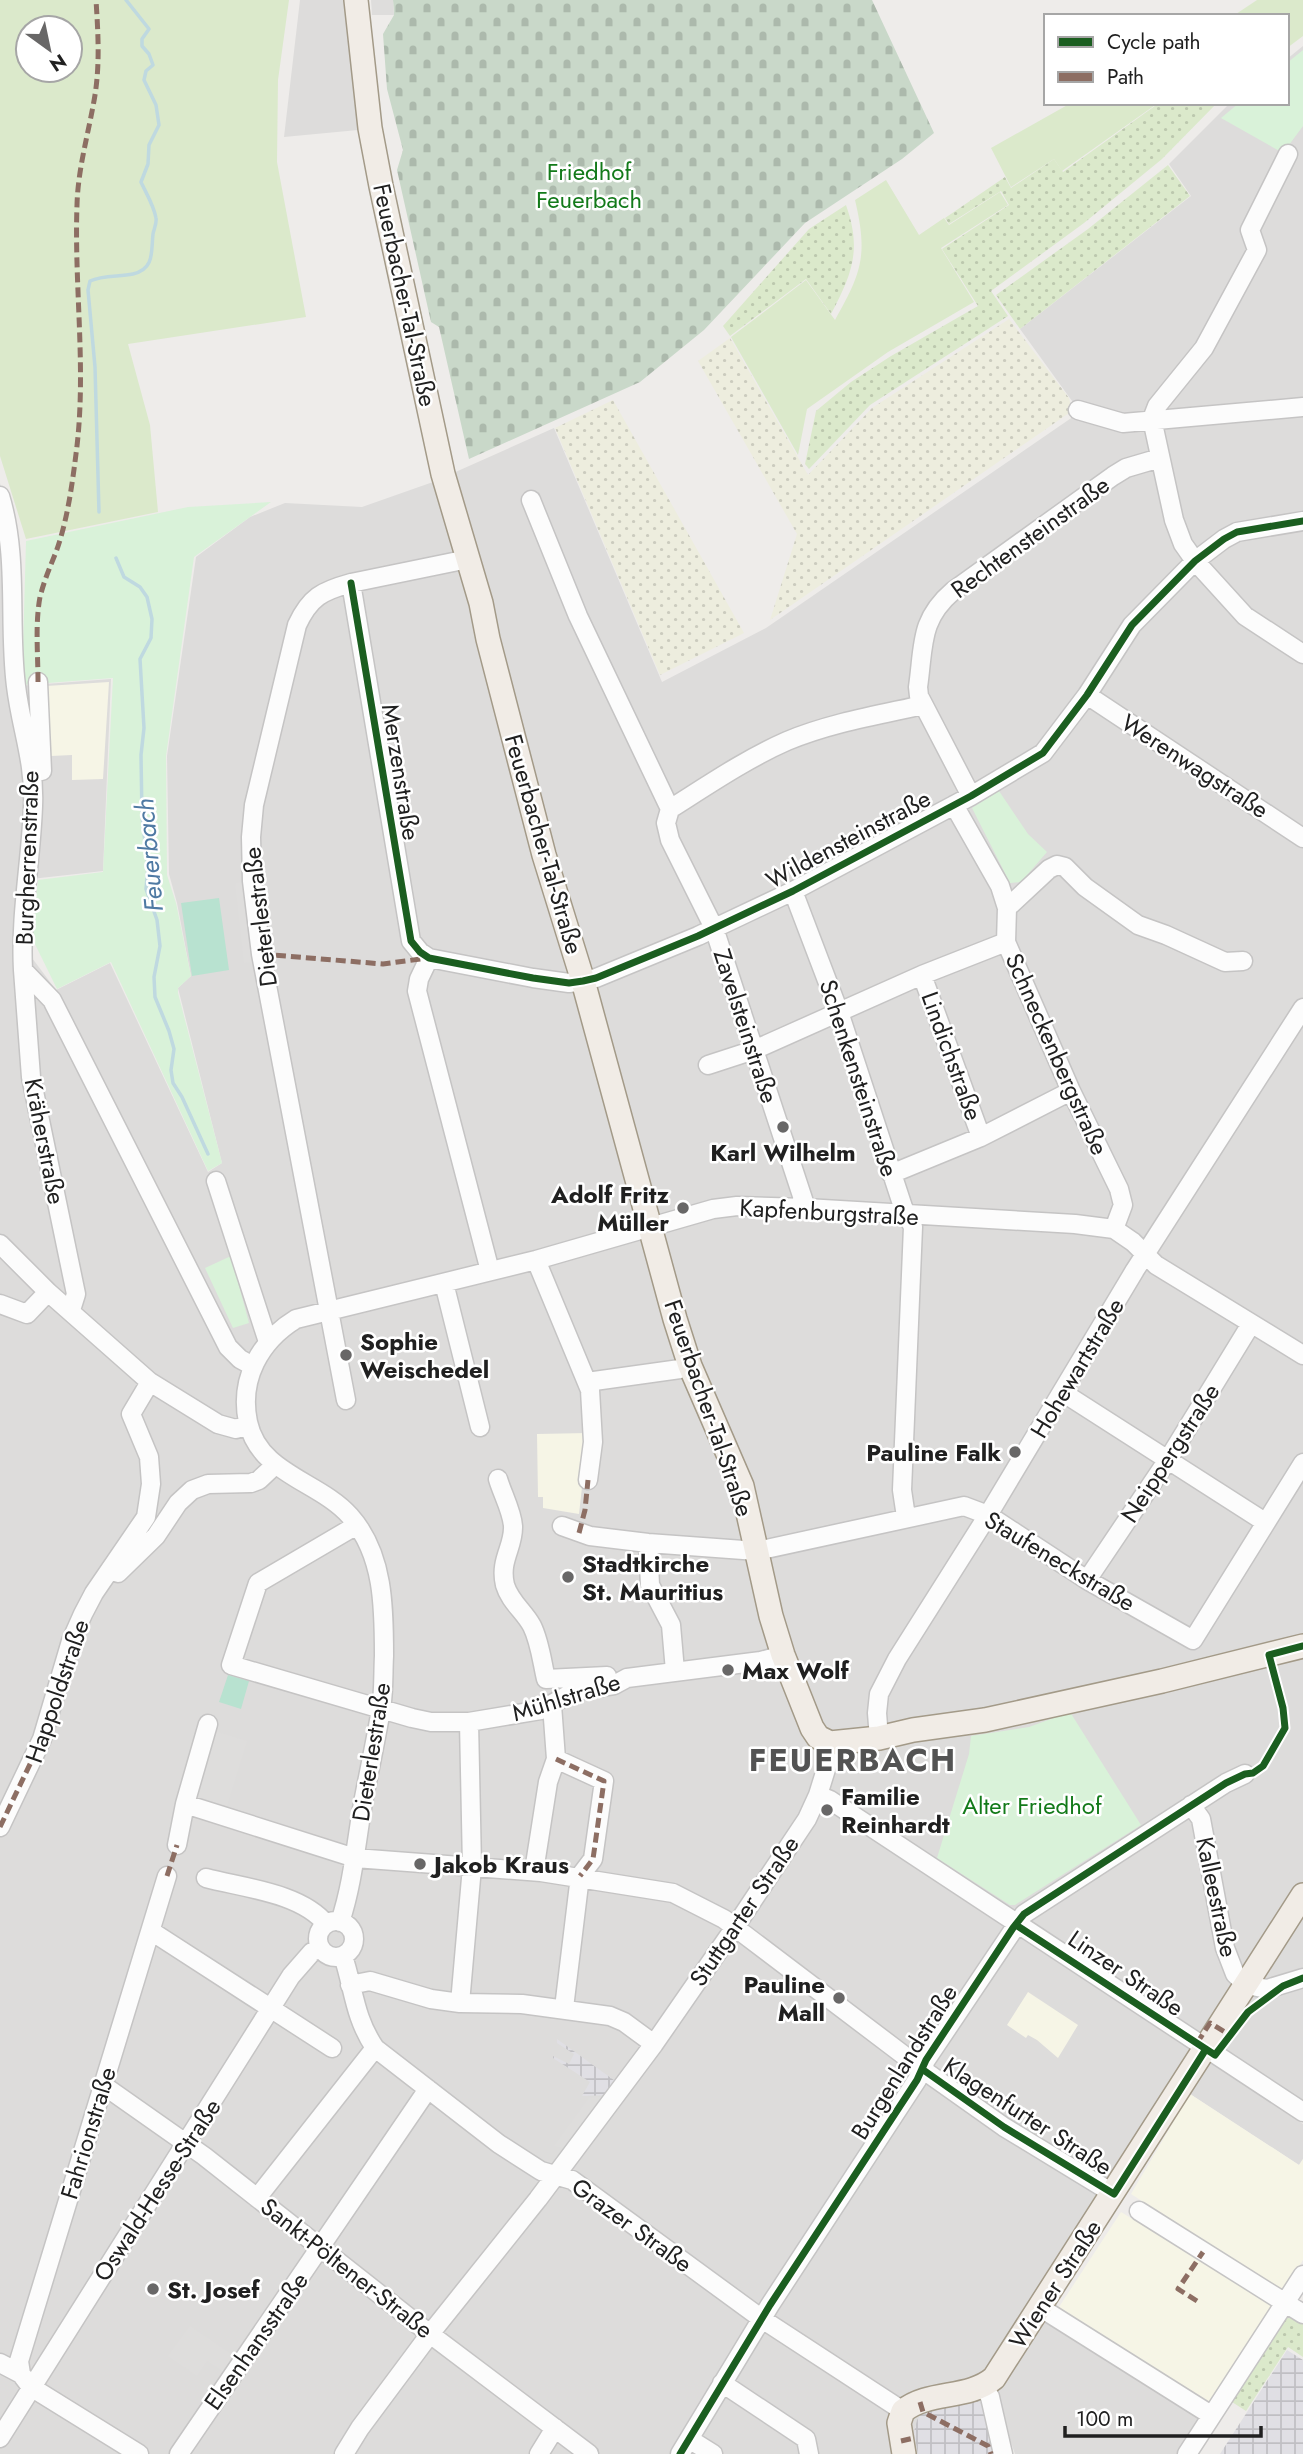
<svg xmlns="http://www.w3.org/2000/svg" width="1303" height="2454" font-family="Jost,sans-serif">
<defs>
<pattern id="farmland-dots" width="8" height="8" patternUnits="userSpaceOnUse" patternTransform="scale(1.75)"><rect width="8" height="8" fill="#ededde"/><path d="M2 2h.1M6 6h.1" fill="none" stroke="#cbcbbe" stroke-width="1.8" stroke-linecap="round"/></pattern>
<pattern id="grass-dots" width="8" height="8" patternUnits="userSpaceOnUse" patternTransform="scale(1.75)"><rect width="8" height="8" fill="#dbe9cb"/><path d="M2 2h.1M6 6h.1" fill="none" stroke="#bcc8ae" stroke-width="1.8" stroke-linecap="round"/></pattern>
<pattern id="cemetery-stones" width="16" height="16" patternUnits="userSpaceOnUse" patternTransform="scale(1.75)"><rect width="16" height="16" fill="#c9d8c9"/><path d="M2 7V4a2 2 0 0 1 4 0v3zM10 15v-3a2 2 0 0 1 4 0v3z" fill="#acb9ac"/></pattern>
<pattern id="plaza-grid" width="8" height="8" patternUnits="userSpaceOnUse" patternTransform="scale(1.75)"><rect width="8" height="8" fill="#e0dfe4"/><path d="M0 4h8M4 0v8" fill="none" stroke="#c0bfc3"/></pattern>
</defs>
<rect width="100%" height="100%" fill="#eeecea"/>
<path fill="#dddcdb" d="M 300,0 L 346,0 L 358,130 L 284,137 Z
M 1303,46 L 1303,2102 L 1202,2039 L 1038,2294 L 1203,2417 L 1179,2454 L 1015,2454 L 993,2390 L 959,2454 L 0,2454 L 0,483 L 11,534 L 19,686 L 111,679 L 103,871 L 22,880 L 17,938 L 56,990 L 110,963 L 208,1172 L 222,1163 L 178,988 L 191,976 L 177,903 L 169,874 L 167,756 L 196,557 L 250,517 L 285,503 L 362,507 L 433,482 L 554,428 L 662,682 L 766,628 L 1080,412 L 1020,329 L 1191,196 L 1169,164 L 1229,104 L 1287,103 L 1287,59 Z
M 1209,2063 L 1213,2063 L 1303,2124 L 1303,2159 L 1299,2165 L 1190,2094 Z"/>
<path fill="#f6f5e6" d="M 109,682 L 103,779 L 72,780 L 72,755 L 51,756 L 46,686 Z
M 588,1433 L 579,1514 L 543,1508 L 543,1497 L 538,1497 L 537,1434 Z
M 1028,1992 L 1078,2025 L 1058,2058 L 1037,2040 L 1028,2035 L 1026,2038 L 1007,2025 Z
M 1190,2094 L 1299,2165 L 1303,2159 L 1303,2260 L 1283,2292 L 1131,2194 Z
M 1121,2212 L 1274,2305 L 1210,2407 L 1059,2307 Z"/>
<path fill="url(#farmland-dots)" d="M 1009,319 L 1069,398 L 1072,411 L 770,620 L 797,534 L 698,361 L 730,338 L 808,475 L 872,408 Z
M 613,400 L 744,633 L 660,675 L 555,428 Z"/>
<path fill="url(#grass-dots)" d="M 1159,103 L 1217,103 L 1162,159 L 1084,223 L 991,291 L 1008,316 L 870,405 L 809,469 L 805,464 L 816,411 L 851,382 L 891,356 L 978,306 L 942,249 L 1009,205 L 1001,191 L 949,224 L 945,218 L 1005,177 L 1011,188 L 1054,159 L 1063,172 Z
M 1168,165 L 1190,196 L 1020,329 L 996,295 L 1088,229 Z
M 846,205 C 862,250 852,274 831,314 L 806,279 L 730,336 L 723,326 L 809,229 Z
M 1290,2313 L 1303,2321 L 1303,2357 L 1288,2347 L 1246,2411 L 1232,2402 Z"/>
<path fill="url(#cemetery-stones)" d="M 393,0 L 872,0 L 934,133 L 902,159 L 805,223 L 704,330 L 640,382 L 469,459 L 439,327 L 431,322 L 397,170 L 403,150 L 387,89 L 383,34 L 394,15 Z"/>
<path fill="#d9f2d9" d="M 1303,50 L 1303,126 L 1283,153 L 1221,118 L 1239,103 L 1287,103 L 1287,63 Z
M 271,502 L 194,557 L 166,756 L 167,875 L 176,903 L 191,976 L 178,988 L 178,993 L 222,1163 L 208,1171 L 111,962 L 57,989 L 31,936 L 38,880 L 103,872 L 113,678 L 22,685 L 26,541 L 188,507 Z
M 999,791 L 1028,834 L 1047,852 L 1021,882 L 1010,883 L 972,808 Z
M 231,1256 L 249,1323 L 233,1328 L 205,1268 Z
M 1070,1712 L 1141,1825 L 1015,1905 L 1010,1905 L 937,1858 L 969,1754 L 971,1736 L 1029,1727 Z"/>
<path fill="#dbe9cb" fill-rule="evenodd" d="M 0,0 L 289,0 L 278,80 L 277,162 L 306,317 L 128,344 L 150,425 L 158,512 L 26,539 L 0,456 ZM 70,28 L 70,70 L 28,70 L 28,28 Z
M 1257,0 L 1303,0 L 1303,36 L 1287,48 L 1287,16 L 1233,16 Z
M 1071,103 L 1158,103 L 1062,171 L 1054,159 L 1011,187 L 991,148 Z
M 886,180 L 919,235 L 944,218 L 949,225 L 1000,192 L 1008,205 L 941,248 L 974,302 L 888,352 L 807,409 L 798,455 L 731,337 L 806,280 L 835,320 C 862,272 868,255 855,200 Z"/>
<path fill="#b8e2d0" d="M 219,898 L 229,970 L 192,976 L 181,903 Z
M 228,1675 L 249,1681 L 241,1709 L 219,1702 Z"/>
<path fill="#dedddc" d="M 371,0 L 393,0 L 394,15 L 372,15 Z
M 246,882 L 255,962 L 244,963 L 235,883 Z
M 215,1731 L 247,1741 L 227,1806 L 195,1797 Z
M 615,2095 L 574,2150 L 554,2146 L 589,2098 Z
M 190,2326 L 234,2356 L 223,2371 L 207,2361 L 197,2376 L 168,2356 Z"/>
<path fill="url(#plaza-grid)" d="M 557,2039 L 622,2086 L 615,2095 L 582,2096 L 590,2082 L 553,2058 L 553,2056 L 569,2064 L 574,2054 L 557,2043 Z
M 1287,2350 L 1303,2360 L 1303,2454 L 1220,2454 Z
M 970,2400 L 978,2401 L 985,2410 L 994,2454 L 918,2454 L 914,2432 L 917,2420 L 923,2412 Z"/>
<g fill="none" stroke-linecap="round" stroke-linejoin="round">
<path stroke="#bfd9e0" stroke-width="3.5" d="M 99,512 L 95,367 L 88,290 L 90,281 C 103,275 119,277 133,274 C 155,269 151,251 153,234 C 154,229 157,223 156,218 C 154,206 146,193 141,182 L 148,164 L 149,145 L 159,125 L 156,105 L 144,80 L 146,71 L 153,65 L 149,54 L 142,46 L 142,39 L 149,29 L 126,0
M 116,558 L 124,577 L 140,587 L 147,597 L 152,619 L 151,638 L 140,659 L 144,728 L 141,755 L 142,817 L 148,867 L 146,889 L 157,920 L 160,946 L 154,977 L 155,997 L 169,1031 L 174,1049 L 171,1070 L 173,1083 L 182,1097 L 208,1154"/>
<g stroke="#c5c4c4" stroke-width="21">
<path id="minor" d="M 1288,154 L 1250,230 L 1257,250 L 1204,348 L 1157,406 L 1152,419 L 1174,520 L 1183,544 L 1195,561 L 1245,616 L 1303,654
M 1078,410 L 1123,423 L 1303,407
M 0,496 C 19,558 8,623 16,686 C 21,728 35,762 33,806 C 31,862 20,915 23,970 L 52,1000 L 228,1347 L 240,1359 L 253,1366
M 531,500 L 578,616 L 670,809
M 351,583 L 411,941 L 420,952 L 429,958 L 533,978 L 569,983 L 583,981 L 596,978 L 698,936 L 793,891 L 971,796 L 1043,753 L 1087,695 L 1132,625 L 1195,561 L 1224,539 L 1237,532 L 1303,521
M 38,682 L 42,771
M 1087,695 L 1303,838
M 971,796 L 919,696 L 918,687 C 924,646 919,620 953,591 L 1113,476 L 1126,468 L 1160,458
M 954,805 L 1000,886 L 1007,908 L 1006,942 L 1071,1091 L 1119,1189 L 1123,1205 L 1114,1229
M 793,891 L 839,1012 L 903,1207 L 913,1227 L 902,1490 L 906,1517
M 1007,908 L 1049,869 L 1057,865 L 1065,867 L 1085,887 L 1138,925 L 1166,935 L 1225,962 L 1243,961
M 429,958 L 419,979 L 417,991 L 490,1271
M 23,970 L 31,1077 L 76,1294 L 71,1310
M 922,975 L 981,1137
M 708,1065 L 754,1050 L 922,975 L 1006,942
M 891,1174 L 981,1137 L 1071,1091
M 216,1181 L 268,1342
M 806,1208 L 714,928 L 670,840 L 666,823 L 670,809 C 708,785 746,759 787,741 C 830,723 878,715 923,705
M 0,1244 L 48,1292 L 150,1382 L 218,1424 L 236,1429 L 248,1425
M 536,1260 L 590,1390 L 593,1442 L 588,1480
M 444,1283 L 480,1427
M 0,1304 L 27,1314 L 48,1292
M 587,1382 L 680,1369 L 690,1366
M 1062,1392 L 1265,1522
M 346,1400 L 261,954 L 252,881 L 251,837 L 254,805 L 297,625 C 310,597 322,591 351,583 L 468,559
M 498,1479 C 502,1493 512,1511 513,1526 C 514,1547 499,1560 505,1585 C 510,1602 524,1611 532,1626 C 540,1642 542,1662 546,1679 L 607,1676
M 357,1525 L 258,1583 L 231,1665 L 412,1718 L 431,1722 L 469,1722 L 541,1710 L 575,1691 L 614,1685 L 627,1678 L 761,1661 L 783,1655
M 562,1526 L 590,1536 L 648,1543 L 757,1551 L 964,1506 L 988,1515 L 1087,1580 L 1193,1640 L 1303,1463
M 648,1543 L 650,1585 L 671,1625 L 675,1671
M 118,1573 L 156,1536 L 178,1503 L 192,1490 L 208,1484 L 251,1483 L 259,1480 L 275,1465
M 1087,1580 L 1169,1458 L 1251,1324
M 879,1738 L 877,1713 L 879,1694 L 897,1659 L 988,1515 L 1135,1270 L 1303,1008
M 556,1759 L 604,1781 L 593,1859 L 580,1876
M 818,1795 L 830,1800 L 1303,2112
M 185,1804 L 355,1858 L 541,1872 L 673,1893 L 724,1919 L 922,2069 L 1004,2127 L 1114,2194
M 1191,1805 L 1201,1819 L 1225,1948 L 1235,1974 L 1247,1985 L 1267,1989 L 1303,1978
M 0,1827 L 42,1739 L 71,1641 L 83,1614 L 94,1593 L 146,1517 L 151,1484 L 149,1457 L 131,1414 L 150,1382
M 177,1845 L 185,1804 L 208,1724
M 534,1871 L 548,1782 L 556,1759 L 552,1705
M 206,1878 C 244,1888 301,1893 326,1924
M318 1939a18 18 0 1 1 36 0a18 18 0 1 1-36 0Z
M 340,1922 C 353,1883 356,1843 363,1803 C 369,1771 376,1740 381,1709 C 384,1692 383,1674 384,1656 C 384,1608 384,1554 350,1516 C 319,1481 259,1474 248,1422 C 239,1379 260,1341 296,1319 L 536,1260 L 713,1209 L 737,1206 L 806,1208 L 1075,1224 L 1114,1229 L 1133,1242 L 1156,1265 L 1303,1355
M 151,1931 L 332,2048
M 343,1956 C 354,1989 354,2017 375,2048 L 499,2144 L 541,2171 L 572,2180 L 762,2319 L 903,2411
M 350,1985 L 370,1981 L 431,1999 L 460,2003 L 522,2004 L 610,2016 L 624,2022 L 654,2044
M 460,2003 L 472,1867 L 469,1722
M 564,2008 L 580,1876
M 103,2085 L 204,2156 L 430,2334 L 589,2454
M 257,2198 L 375,2048
M 1139,2211 L 1303,2314
M 1041,2308 L 1211,2415
M 0,2363 L 21,2374
M 722,2383 L 806,2439 L 809,2454
M 984,2387 L 990,2397 L 1003,2454
M 0,2438 L 291,1976 L 312,1952 L 320,1948
M 689,2439 L 713,2454
M 139,2454 L 31,2387 L 21,2374 L 19,2361 L 167,1876
M 179,2454 L 428,2089
M 344,2454 L 360,2428 L 430,2334 L 538,2199 L 654,2044 L 735,1927 L 807,1819 L 818,1795 L 827,1766 L 830,1743
M 539,2454 L 555,2428
M 680,2454 L 770,2305 L 917,2080 L 926,2060 L 1024,1914 L 1226,1783 L 1245,1774
M 1187,2454 L 1303,2275"/>
</g>
<g stroke="#a39a88" stroke-width="26">
<path id="major" d="M 356,0 L 370,128 L 381,186 L 443,474 L 481,603 L 488,639 L 544,855 L 583,981 L 675,1319 L 690,1366 L 742,1486 L 771,1616 L 783,1655 L 812,1728 L 818,1737 L 830,1743 L 879,1738 L 913,1730 L 985,1720 L 1162,1681 L 1303,1646
M 904,2454 L 899,2423 L 903,2411 C 929,2390 968,2400 994,2378 L 1303,1895"/>
</g>
<use href="#minor" stroke="#fcfcfc" stroke-width="18"/>
<use href="#major" stroke="#f1ece6" stroke-width="23"/>
<path stroke="#8d6e63" stroke-width="5" stroke-dasharray="10 5" stroke-linecap="butt" d="M 38,682 C 38,654 35,624 40,597 C 44,581 50,567 56,552 C 67,522 72,486 76,454 C 87,371 74,288 77,205 C 78,167 89,132 95,95 C 100,63 98,32 96,0
M 261,954 L 383,964 L 428,958
M 579,1533 L 585,1510 L 588,1480
M 556,1759 L 604,1781 L 593,1859 L 580,1876
M 0,1827 L 42,1739
M 167,1876 L 177,1845
M 1197,2043 L 1210,2023 L 1230,2035
M 1197,2301 L 1178,2289 L 1203,2252
M 920,2402 L 923,2412 L 988,2446 L 991,2454
M 901,2441 L 914,2438"/>
<g stroke="#fff" stroke-width="11">
<path id="cycleway" d="M 351,583 L 411,941 L 420,952 L 429,958 L 533,978 L 569,983 L 583,981 L 596,978 L 698,936 L 793,891 L 971,796 L 1043,753 L 1087,695 L 1132,625 L 1195,561 L 1224,539 L 1237,532 L 1303,521
M 1016,1925 L 1215,2055 L 1248,2012 L 1283,1986 L 1303,1978
M 922,2069 L 1004,2127 L 1114,2194 L 1206,2049
M 680,2454 L 770,2305 L 917,2080 L 926,2060 L 1013,1928 L 1024,1914 L 1226,1783 L 1245,1774 L 1253,1773 L 1263,1766 L 1285,1728 L 1283,1708 L 1269,1655 L 1303,1646"/>
</g>
<use href="#cycleway" stroke="#1b5e20" stroke-width="7"/>
</g>
<g fill="#686767" stroke="#fff" stroke-width="2.5">
<circle cx="783" cy="1127" r="7"/>
<circle cx="683" cy="1208" r="7"/>
<circle cx="346" cy="1355" r="7"/>
<circle cx="1015" cy="1452" r="7"/>
<circle cx="568" cy="1577" r="7"/>
<circle cx="728" cy="1670" r="7"/>
<circle cx="827" cy="1810" r="7"/>
<circle cx="420" cy="1864" r="7"/>
<circle cx="839" cy="1998" r="7"/>
<circle cx="153" cy="2289" r="7"/>
</g>
<g text-anchor="middle" dominant-baseline="central" stroke-width="5" stroke-linejoin="round" paint-order="stroke">
<g font-size="24" fill="#137a1a" stroke="#fff">
<text x="589" y="171">Friedhof<tspan x="589" dy="28">Feuerbach</tspan></text>
<text x="1032" y="1805">Alter Friedhof</text>
</g>
<g font-size="24" fill="#202020" stroke="#fff">
<text transform="translate(405 295) rotate(78)">Feuerbacher-Tal-Straße</text>
<text transform="translate(1030 537) rotate(-36)">Rechtensteinstraße</text>
<text transform="translate(1195 766) rotate(33)">Werenwagstraße</text>
<text transform="translate(401 772) rotate(81)">Merzenstraße</text>
<text transform="translate(848 839) rotate(-28)">Wildensteinstraße</text>
<text transform="translate(544 844) rotate(74)">Feuerbacher-Tal-Straße</text>
<text transform="translate(27 858) rotate(-88)">Burgherrenstraße</text>
<text transform="translate(260 917) rotate(-97)">Dieterlestraße</text>
<text transform="translate(746 1026) rotate(72)">Zavelsteinstraße</text>
<text transform="translate(1057 1054) rotate(66)">Schneckenbergstraße</text>
<text transform="translate(952 1056) rotate(70)">Lindichstraße</text>
<text transform="translate(859 1078) rotate(72)">Schenkensteinstraße</text>
<text transform="translate(45 1141) rotate(79)">Kräherstraße</text>
<text transform="translate(829 1212) rotate(3)">Kapfenburgstraße</text>
<text transform="translate(1077 1368) rotate(-59)">Hohewartstraße</text>
<text transform="translate(709 1408) rotate(71)">Feuerbacher-Tal-Straße</text>
<text transform="translate(1170 1453) rotate(-57)">Neippergstraße</text>
<text transform="translate(1060 1561) rotate(31)">Staufeneckstraße</text>
<text transform="translate(57 1691) rotate(-71)">Happoldstraße</text>
<text transform="translate(566 1697) rotate(-17)">Mühlstraße</text>
<text transform="translate(371 1752) rotate(-81)">Dieterlestraße</text>
<text transform="translate(1217 1897) rotate(78)">Kalleestraße</text>
<text transform="translate(744 1911) rotate(-56)">Stuttgarter Straße</text>
<text transform="translate(1126 1973) rotate(34)">Linzer Straße</text>
<text transform="translate(904 2062) rotate(-58)">Burgenlandstraße</text>
<text transform="translate(1028 2116) rotate(33)">Klagenfurter Straße</text>
<text transform="translate(88 2133) rotate(-73)">Fahrionstraße</text>
<text transform="translate(157 2190) rotate(-57)">Oswald-Hesse-Straße</text>
<text transform="translate(632 2225) rotate(36)">Grazer Straße</text>
<text transform="translate(347 2268) rotate(38)">Sankt-Pöltener-Straße</text>
<text transform="translate(1055 2284) rotate(-57)">Wiener Straße</text>
<text transform="translate(256 2341) rotate(-55)">Elsenhansstraße</text>
</g>
<g font-size="24" font-weight="bold" fill="#202020" stroke="#fff" text-anchor="start">
<text x="783" y="1152" text-anchor="middle">Karl Wilhelm</text>
<text x="669" y="1194" text-anchor="end">Adolf Fritz<tspan x="669" dy="28">Müller</tspan></text>
<text x="360" y="1341">Sophie<tspan x="360" dy="28">Weischedel</tspan></text>
<text x="1001" y="1452" text-anchor="end">Pauline Falk</text>
<text x="582" y="1563">Stadtkirche<tspan x="582" dy="28">St. Mauritius</tspan></text>
<text x="742" y="1670">Max Wolf</text>
<text x="841" y="1796">Familie<tspan x="841" dy="28">Reinhardt</tspan></text>
<text x="434" y="1864">Jakob Kraus</text>
<text x="825" y="1984" text-anchor="end">Pauline<tspan x="825" dy="28">Mall</tspan></text>
<text x="167" y="2289">St. Josef</text>
</g>
<g font-size="26" font-style="italic" fill="#4f7aa3" stroke="#fff">
<text transform="translate(149 855) rotate(-95)">Feuerbach</text>
</g>
<g font-size="32" font-weight="bold" letter-spacing="2" fill="#535353" stroke="#fff">
<text x="853" y="1760">FEUERBACH</text>
</g>
</g>
<rect x="1044" y="14" width="245" height="91" fill="#ffffff" stroke="#a6a6a6" stroke-width="2"/>
<rect x="1058" y="37" width="35" height="10" fill="#1b5e20" stroke="#a6a6a6" stroke-width="2"/>
<text x="1107" y="49" font-size="21" fill="#202020">Cycle path</text>
<rect x="1058" y="72" width="35" height="10" fill="#8d6e63" stroke="#a6a6a6" stroke-width="2"/>
<text x="1107" y="84" font-size="21" fill="#202020">Path</text>
<g transform="translate(49 49) rotate(147)"><circle r="33" fill="#ffffff" stroke="#a6a6a6" stroke-width="2"/>
<path d="M0-5L12 26L0 18L-12 26Z" fill="#686767"/>
<text y="-10" font-size="19" font-weight="bold" text-anchor="middle" fill="#202020">N</text>
</g>
<path d="M1065 2426v10h196v-10" fill="none" stroke="#202020" stroke-width="3.5"/>
<text x="1076" y="2426" font-size="21" fill="#202020" stroke="#ffffff" stroke-width="5" paint-order="stroke">100 m</text>
</svg>
